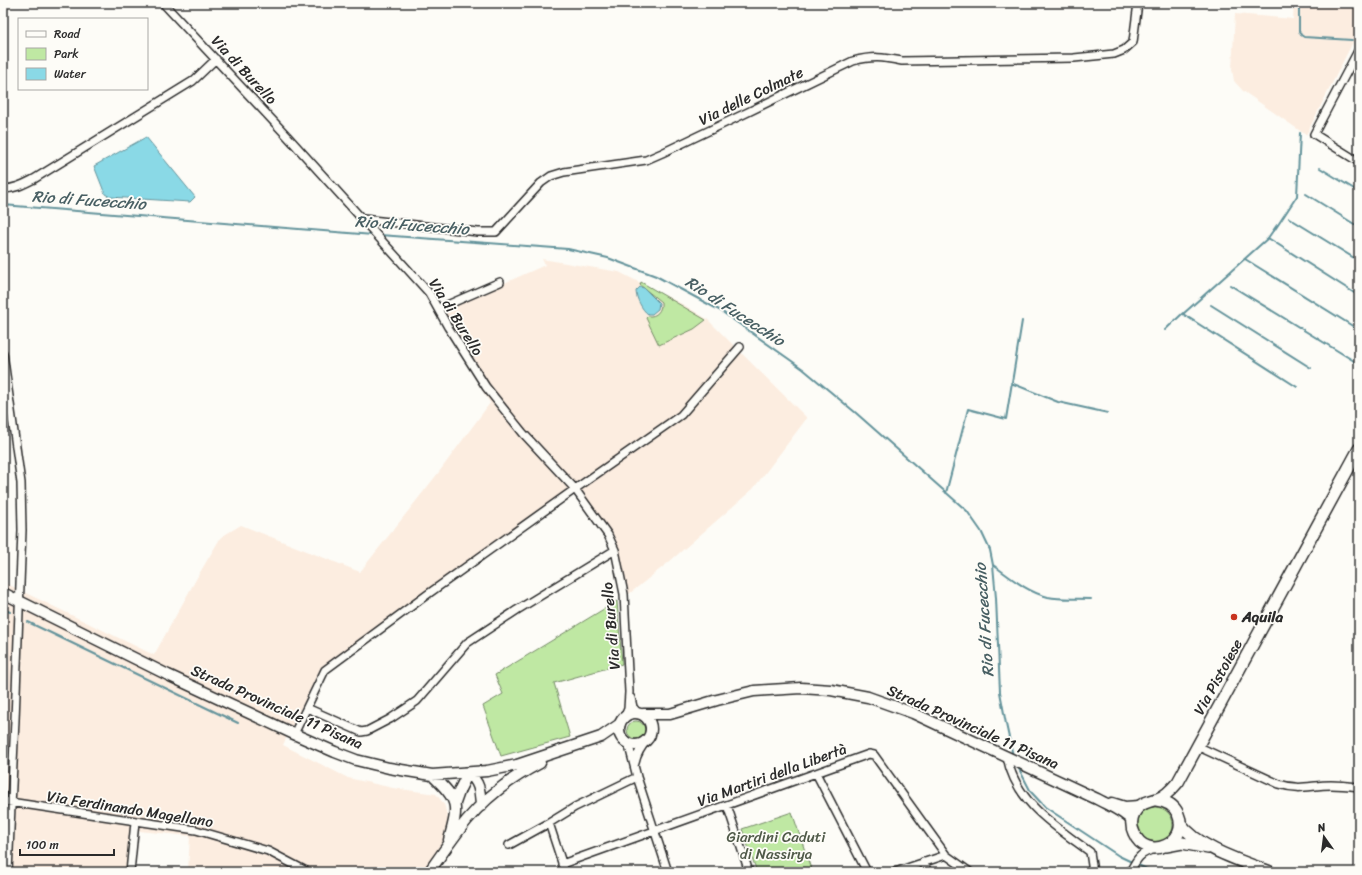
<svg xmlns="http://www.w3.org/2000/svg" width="1362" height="875" font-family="Sriracha,sans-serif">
<rect width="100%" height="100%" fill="#fdfcf7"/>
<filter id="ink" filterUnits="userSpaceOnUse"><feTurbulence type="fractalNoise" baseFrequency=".025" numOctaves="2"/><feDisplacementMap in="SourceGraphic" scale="8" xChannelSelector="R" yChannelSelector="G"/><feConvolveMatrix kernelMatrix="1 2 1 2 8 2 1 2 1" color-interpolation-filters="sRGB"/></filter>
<g filter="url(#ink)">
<path fill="#fcede0" d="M 1294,3 L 1359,3 L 1359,36 L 1356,36 L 1306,135 L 1243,91 L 1234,81 L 1232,69 L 1235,14 L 1293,19 Z
M 542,259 L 619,272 L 684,305 L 707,319 L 807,418 L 753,489 L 669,562 L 629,594 L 615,538 L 576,484 L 321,667 L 283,745 L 348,778 L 393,788 L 436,794 L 444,804 L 448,819 L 445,839 L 422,872 L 188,872 L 190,836 L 139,831 L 134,872 L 3,872 L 3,582 L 154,655 L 199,574 L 221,537 L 241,525 L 360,572 L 439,472 L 490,403 L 435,314 L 545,265 Z"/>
<path fill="#bfe8a3" stroke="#758a67" d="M 641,282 L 706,320 L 694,329 L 659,345 L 646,318 L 648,316 C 656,317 662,311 661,302 L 640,285 Z
M 617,601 L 622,664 L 554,683 L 570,737 L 501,756 L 483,706 L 503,694 L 495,675 Z
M627 730a9 9 0 1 1 18 0a9 9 0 1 1-18 0Z
M1137 825a18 18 0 1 1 36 0a18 18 0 1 1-36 0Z
M 792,812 L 812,872 L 757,872 L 742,829 Z"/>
<path fill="#8ad9e6" stroke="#64939b" d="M 146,137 L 195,197 L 190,202 L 110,197 L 105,194 L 94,166 Z
M 640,287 L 644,288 L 659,303 L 658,309 L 652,314 L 648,314 C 642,310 636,298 636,291 Z"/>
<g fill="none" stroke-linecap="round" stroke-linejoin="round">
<path stroke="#64939b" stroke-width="2" d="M 1299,3 L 1299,31 L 1301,35 L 1304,37 L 1352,40
M 1320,168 L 1359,192
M 1306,194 L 1359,227
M 3,205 L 373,235
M 1289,218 L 1359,261
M 1277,225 L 1268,238 L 1183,314 L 1297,387
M 1274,231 L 1297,196 L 1300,133
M 380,235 L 568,249 L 608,258 L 656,276 L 721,311 L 803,369 L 856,413 L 967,511 L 981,531 L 990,550 L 993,565 L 996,598 L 1000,692 L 1006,724 L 1013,756
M 1268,238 L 1359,296
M 1245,259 L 1359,330
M 1230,285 L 1359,364
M 1211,305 L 1311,368
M 1165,330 L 1183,313
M 1011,383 L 1058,402 L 1108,413
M 946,493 L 968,409 L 1006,419 L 1022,321
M 993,565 C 1010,577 1027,592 1048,597 C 1062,600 1077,598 1091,599
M 3,609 L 10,612
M 28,622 L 238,723
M 1017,765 L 1031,792 L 1045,807 L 1119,856 L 1153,872"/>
<g stroke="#2b2b2b" stroke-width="10">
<path id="street" d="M 163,3 L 288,137 L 429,293 L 448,327 L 486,387 L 523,433 L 575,489 L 608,535 L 615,550 L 624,594 L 629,692 L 628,709 L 625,716
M 1359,49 L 1314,134 L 1359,162
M 3,189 C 15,189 24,184 34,179 L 193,81 L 216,59
M 363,219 L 478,232 L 496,232 L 541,183 L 551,176 L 564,172 L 646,160 L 662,153 L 744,114 L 853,61 C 873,56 882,57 902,61 L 1074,58 L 1114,54 L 1124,50 L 1133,42 L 1138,3
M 438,309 L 500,282
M 3,353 L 21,483 L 22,530 L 15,720 L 8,872
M 631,698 L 633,707 L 637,712
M 307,708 L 361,732 L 367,731 L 390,719 L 417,701 L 467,643 L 517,610 L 615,550
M 294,734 L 325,670 L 428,594 L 575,489 L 681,415 L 740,347
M 627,743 L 630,750 L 637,777 L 668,872
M 1197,746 L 1279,784 C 1301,791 1310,785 1331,785 C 1340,785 1350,786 1359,787
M 1007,757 C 1016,803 1055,826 1090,852 L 1093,872
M 635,763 C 637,753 641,747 648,739
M 816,773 L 867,872
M 3,801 L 196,830 L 268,851 L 308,872
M 727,805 L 749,872
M 549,823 L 565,872
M 509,845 L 549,823 L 575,807 L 637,777
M 923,862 L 928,872
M 562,864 L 869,754 L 874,755 L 946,855 L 970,872
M 130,872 L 135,822
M 895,872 L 946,855
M 1130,872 C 1137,858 1140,853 1155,849"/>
</g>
<g stroke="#2b2b2b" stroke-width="13">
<path id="secondary" d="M 3,593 L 168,675 L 294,734 L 335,752 L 356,760 L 389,768 L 432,775 L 487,771 L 517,765 L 601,737 L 620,724
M619 729a16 16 0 1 1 32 0a16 16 0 1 1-32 0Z
M 643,714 L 670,714 L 717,700 L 754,691 L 801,688 L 831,690 L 868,697 L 913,713 L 1097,799 C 1108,805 1124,811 1132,821
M 468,773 C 480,782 480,792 481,806
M 432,775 C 459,801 459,804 449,840
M 455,803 L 460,789 L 468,773
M 1112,803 L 1125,807 L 1139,806
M 429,872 C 441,855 454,836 467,820 C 487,796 513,777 540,763"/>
</g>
<g stroke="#2b2b2b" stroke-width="14">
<path id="primary" d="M 1156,800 C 1166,801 1174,805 1178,814 C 1191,843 1146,863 1134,833 C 1131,827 1131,819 1134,813 C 1140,803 1147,802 1157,799 C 1164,797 1173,788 1178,782 L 1359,449
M 1180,823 C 1198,848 1241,861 1270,872
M 1166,846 L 1182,843 L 1208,848"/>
</g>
<use href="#street" stroke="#fdfcf7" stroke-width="7"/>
<use href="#secondary" stroke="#fdfcf7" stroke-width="10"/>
<use href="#primary" stroke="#fdfcf7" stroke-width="11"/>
</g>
</g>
<circle fill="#c8321e" stroke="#fdfcf7" stroke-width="1.5" cx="1234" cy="617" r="4"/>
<g text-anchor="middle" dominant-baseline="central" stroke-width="3.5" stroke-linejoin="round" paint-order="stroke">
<g font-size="15" fill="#2b2b2b" stroke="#fdfcf7">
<text transform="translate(244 70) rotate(47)">Via di Burello</text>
<text transform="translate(751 96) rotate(-26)">Via delle Colmate</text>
<text transform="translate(456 317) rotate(58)">Via di Burello</text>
<text transform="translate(611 626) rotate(-95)">Via di Burello</text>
<text transform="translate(1218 677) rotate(-61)">Via Pistoiese</text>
<text transform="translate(277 707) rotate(24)">Strada Provinciale 11 Pisana</text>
<text transform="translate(973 727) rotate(24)">Strada Provinciale 11 Pisana</text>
<text transform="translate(772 775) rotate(-20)">Via Martiri della Libertà</text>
<text transform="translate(130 809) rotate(9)">Via Ferdinando Magellano</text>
</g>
<g font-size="15" font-weight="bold" fill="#2b2b2b" stroke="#fdfcf7" text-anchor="start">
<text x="1242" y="617">Aquila</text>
</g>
<g font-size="15" fill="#505a49" stroke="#fdfcf7">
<text x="776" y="837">Giardini Caduti<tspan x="776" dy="17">di Nassirya</tspan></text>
</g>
<g font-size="16" font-style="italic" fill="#485f63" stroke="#fdfcf7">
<text transform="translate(89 200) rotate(4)">Rio di Fucecchio</text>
<text transform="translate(412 225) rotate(4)">Rio di Fucecchio</text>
<text transform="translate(735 311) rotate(33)">Rio di Fucecchio</text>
<text transform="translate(984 620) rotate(-94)">Rio di Fucecchio</text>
</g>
</g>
<rect width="1362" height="875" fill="none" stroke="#fdfcf7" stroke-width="16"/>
<rect x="8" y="8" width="1346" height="859" fill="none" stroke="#2b2b2b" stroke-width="1.5" filter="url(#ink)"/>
<rect x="18" y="18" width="130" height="72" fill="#fdfcf7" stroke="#a9a8a5"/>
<rect x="26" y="31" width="20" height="6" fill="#fdfcf7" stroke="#a9a8a5"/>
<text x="54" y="38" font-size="12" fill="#2b2b2b">Road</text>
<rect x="26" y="48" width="20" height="12" fill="#bfe8a3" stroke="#a9a8a5"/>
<text x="54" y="58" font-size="12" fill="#2b2b2b">Park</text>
<rect x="26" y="68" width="20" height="12" fill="#8ad9e6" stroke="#a9a8a5"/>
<text x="54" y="78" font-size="12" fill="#2b2b2b">Water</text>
<g transform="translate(1324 837) rotate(346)" stroke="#fdfcf7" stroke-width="3" paint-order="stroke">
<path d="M0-3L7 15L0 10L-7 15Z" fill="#2b2b2b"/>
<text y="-6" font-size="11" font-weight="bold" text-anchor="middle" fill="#2b2b2b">N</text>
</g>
<path d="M20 849v6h94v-6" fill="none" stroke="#2b2b2b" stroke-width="2"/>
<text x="26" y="849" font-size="12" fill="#2b2b2b" stroke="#fdfcf7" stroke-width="3" paint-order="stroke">100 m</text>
</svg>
